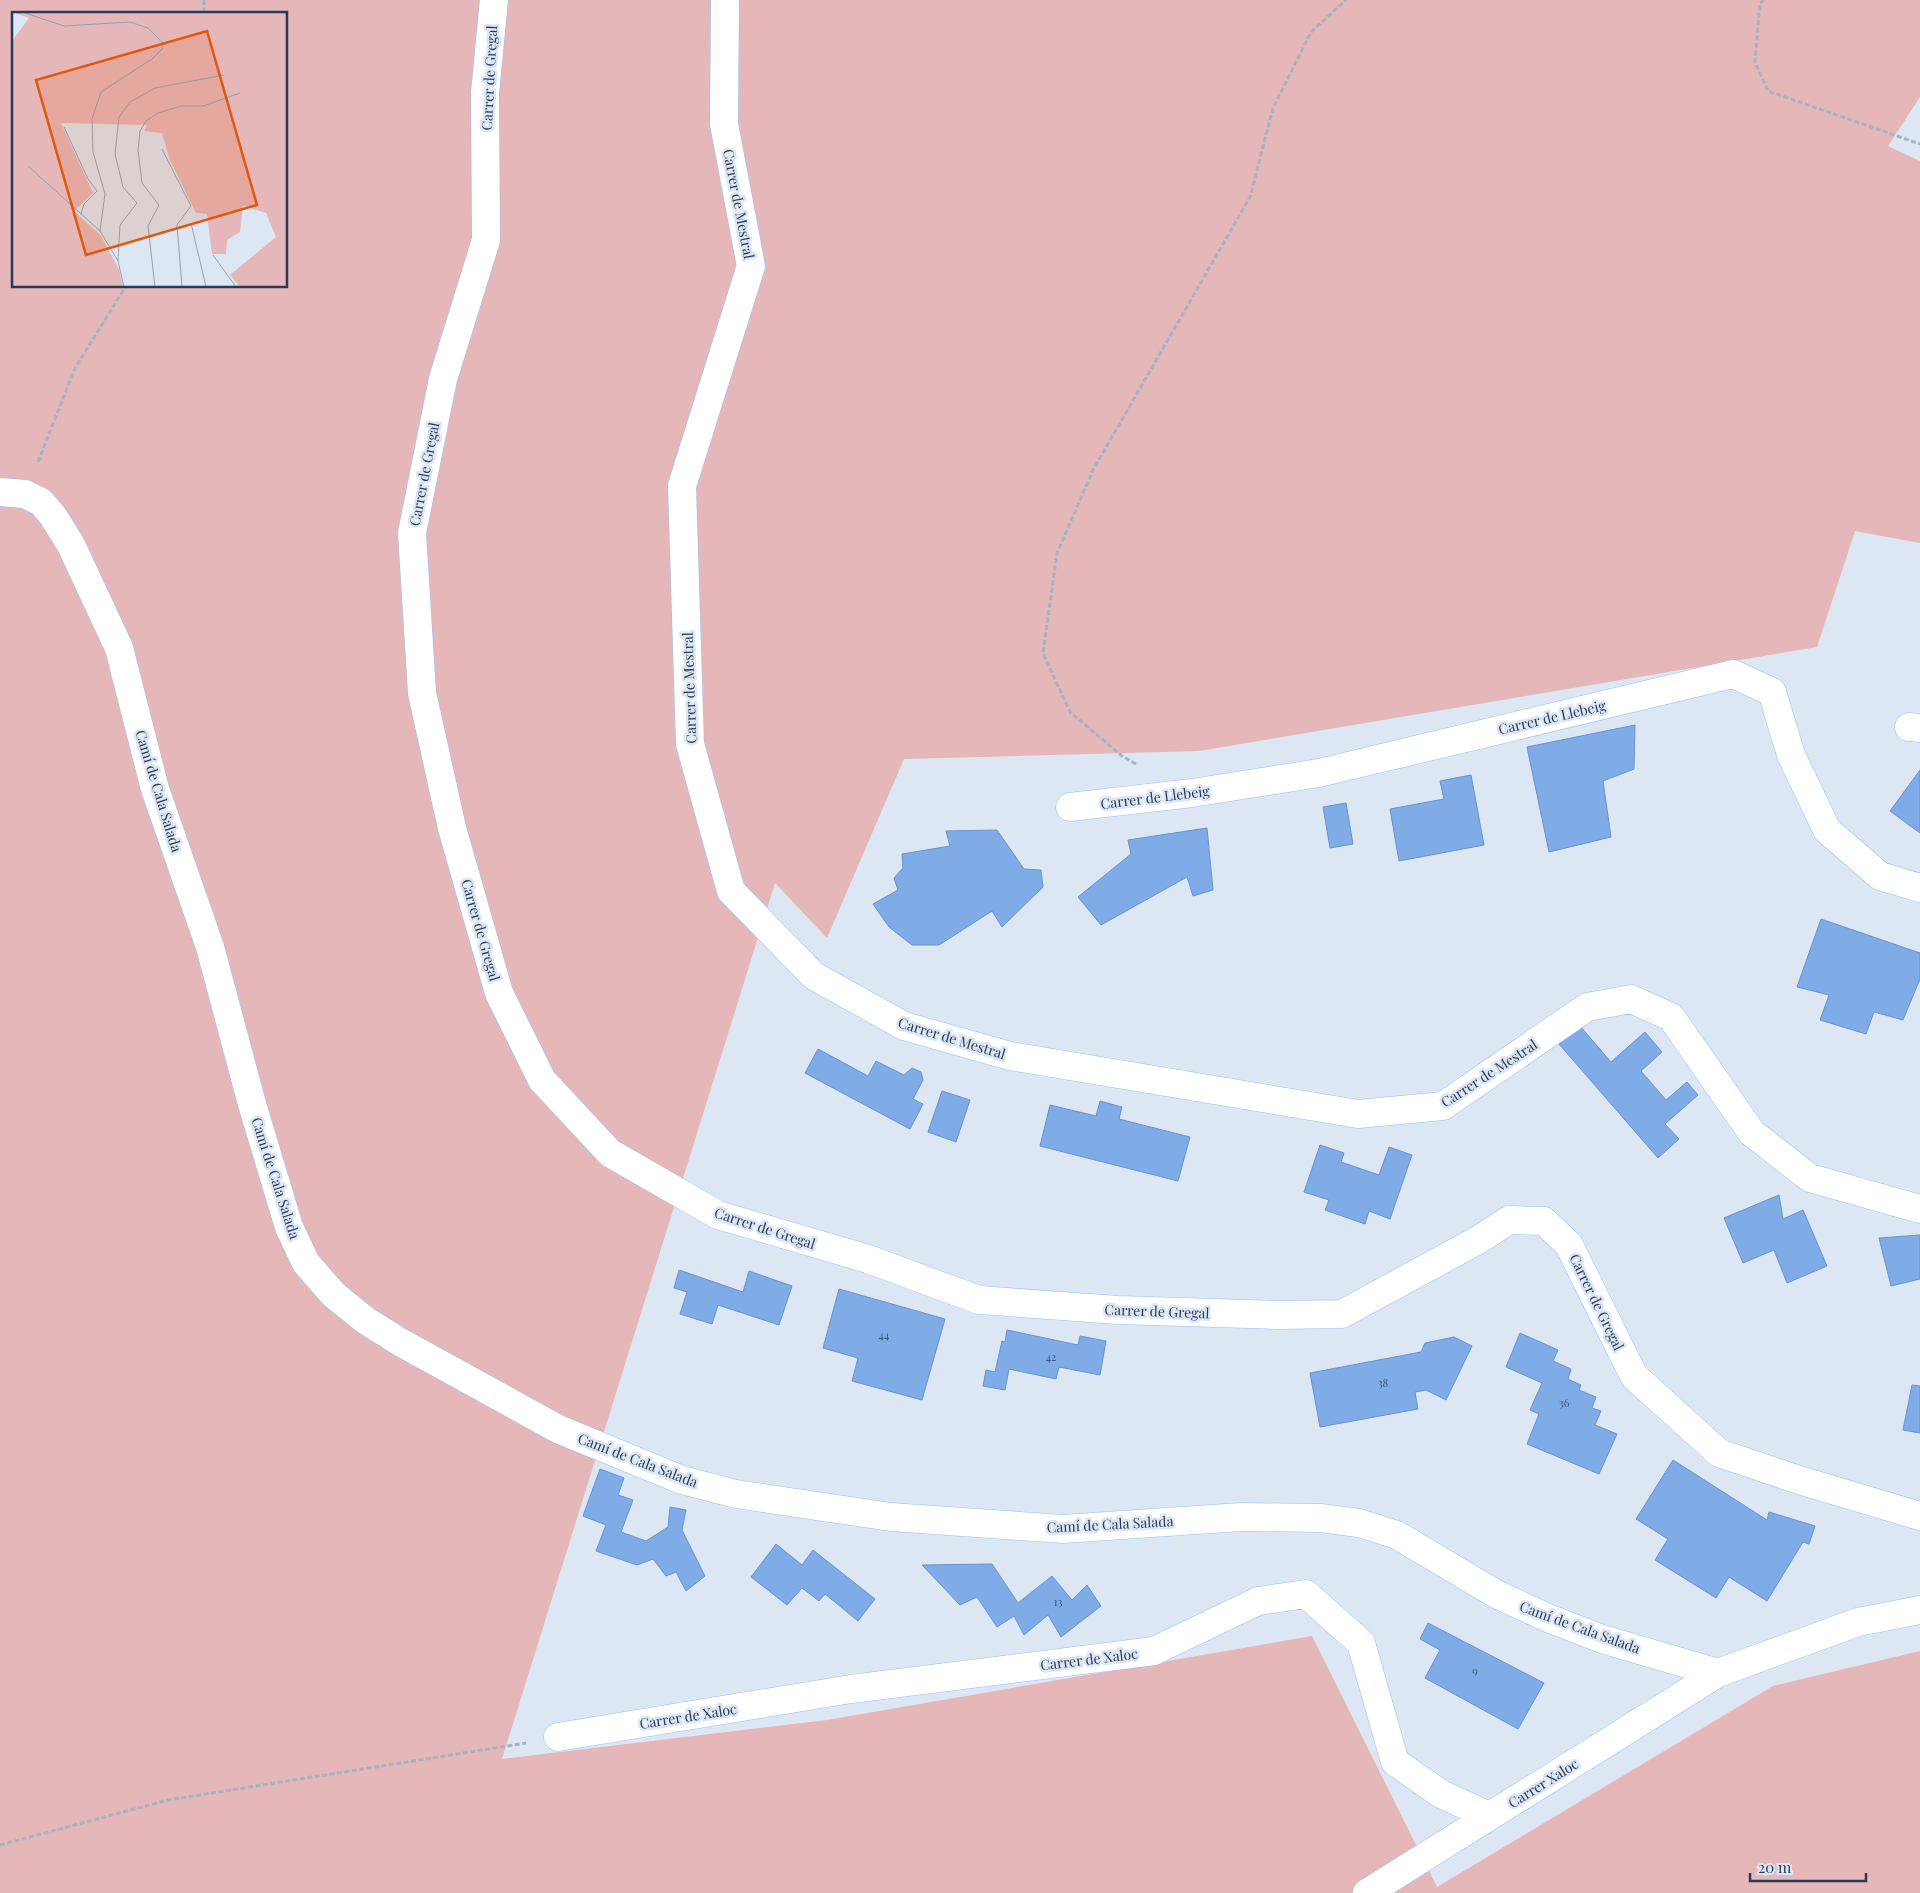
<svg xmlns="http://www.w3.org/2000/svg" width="1920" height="1893" font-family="'Playfair Display',serif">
<rect width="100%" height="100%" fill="#dde6f3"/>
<path fill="#e5b7b8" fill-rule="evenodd" d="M 0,0 L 1920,0 L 1920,97 L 1888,146 L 1920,161 L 1920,543 L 1855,531 L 1817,647 L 1199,751 L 904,759 L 827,938 L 775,883 L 502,1759 L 827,1720 L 1312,1636 L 1437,1887 L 1773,1686 L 1920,1651 L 1920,1893 L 0,1893 ZM 14,14 L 286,14 L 286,286 L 14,286 Z"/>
<path fill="#7fabe7" stroke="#6893ce" d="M 1635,725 L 1634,769 L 1603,781 L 1611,837 L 1549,852 L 1527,747 Z
M 1920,770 L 1920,833 L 1890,811 Z
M 1471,775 L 1484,845 L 1399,861 L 1390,809 L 1444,799 L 1440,781 Z
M 1346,803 L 1353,844 L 1330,848 L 1323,807 Z
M 1207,828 L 1213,890 L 1193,896 L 1187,877 L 1101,925 L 1078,897 L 1131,854 L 1128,840 Z
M 997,830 L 1024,869 L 1041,870 L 1043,887 L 1002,927 L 992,911 L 939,945 L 912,945 L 889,927 L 873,904 L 898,890 L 894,878 L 903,868 L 902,854 L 950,846 L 946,831 Z
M 1821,919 L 1920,953 L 1920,979 L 1903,1020 L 1874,1012 L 1866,1034 L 1820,1020 L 1829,995 L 1797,987 Z
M 1580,1026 L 1611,1062 L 1645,1032 L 1662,1052 L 1641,1071 L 1666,1100 L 1687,1082 L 1698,1095 L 1665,1124 L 1679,1139 L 1658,1158 L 1559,1044 Z
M 818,1049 L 868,1076 L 876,1061 L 904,1075 L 912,1068 L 921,1072 L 923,1080 L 913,1099 L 923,1104 L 910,1129 L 805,1073 Z
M 942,1091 L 970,1100 L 956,1142 L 928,1132 Z
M 1100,1101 L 1122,1107 L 1119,1119 L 1190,1137 L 1178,1181 L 1040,1146 L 1050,1105 L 1096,1116 Z
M 1320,1145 L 1344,1153 L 1341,1162 L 1379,1175 L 1389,1147 L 1412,1155 L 1390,1219 L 1369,1211 L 1365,1224 L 1325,1210 L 1329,1200 L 1304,1192 Z
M 1779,1195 L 1783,1219 L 1803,1210 L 1827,1266 L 1787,1283 L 1774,1250 L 1743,1263 L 1724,1218 Z
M 1920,1235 L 1920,1279 L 1891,1286 L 1879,1238 Z
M 679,1270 L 743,1292 L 749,1271 L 792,1286 L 779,1325 L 718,1305 L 712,1324 L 680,1314 L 687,1292 L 674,1288 Z
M 839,1289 L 945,1319 L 922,1400 L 852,1381 L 858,1358 L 823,1348 Z
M 1007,1330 L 1078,1345 L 1080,1336 L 1106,1341 L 1100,1375 L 1059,1367 L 1056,1379 L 1009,1369 L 1005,1390 L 983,1386 L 986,1370 L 995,1372 L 1002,1341 L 1005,1342 Z
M 1520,1333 L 1558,1350 L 1553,1361 L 1571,1369 L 1568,1379 L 1581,1385 L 1579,1390 L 1596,1397 L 1592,1408 L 1601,1411 L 1595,1425 L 1617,1434 L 1599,1474 L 1527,1444 L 1539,1414 L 1530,1410 L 1542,1383 L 1506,1367 Z
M 1454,1337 L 1472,1346 L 1446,1400 L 1426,1390 L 1415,1392 L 1418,1409 L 1320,1427 L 1310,1373 L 1421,1352 L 1425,1343 Z
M 1912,1385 L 1920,1386 L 1920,1433 L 1903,1430 Z
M 1673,1460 L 1767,1520 L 1769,1512 L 1815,1526 L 1809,1544 L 1803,1542 L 1767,1601 L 1729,1577 L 1716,1598 L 1655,1560 L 1668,1539 L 1636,1519 Z
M 600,1469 L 624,1478 L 618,1495 L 633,1500 L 621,1532 L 646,1541 L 668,1527 L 670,1507 L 686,1510 L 682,1530 L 705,1576 L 686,1591 L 676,1572 L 666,1576 L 653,1559 L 637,1565 L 596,1551 L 606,1525 L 583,1516 Z
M 776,1544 L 802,1565 L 813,1550 L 875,1599 L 858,1621 L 825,1594 L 819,1601 L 802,1588 L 787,1605 L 751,1577 Z
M 992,1564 L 1018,1603 L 1052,1576 L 1072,1600 L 1087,1585 L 1101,1606 L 1061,1637 L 1048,1615 L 1024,1635 L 1014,1616 L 997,1627 L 977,1597 L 960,1605 L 922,1565 Z
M 1428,1623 L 1544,1683 L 1518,1729 L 1425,1678 L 1440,1650 L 1420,1639 Z"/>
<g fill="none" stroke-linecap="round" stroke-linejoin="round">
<g stroke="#94c1fe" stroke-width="29">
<path id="minor" d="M 494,0 L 485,93 L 486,240 L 443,379 L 412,533 L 422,693 L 452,828 L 499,993 L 542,1080 L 610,1153 L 718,1215 L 868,1259 L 979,1300 L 1118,1310 L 1280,1315 L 1342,1314 L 1480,1239 L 1509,1220 L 1544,1221 L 1569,1245 L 1634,1376 L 1719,1453 L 1799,1480 L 1920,1516
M 725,0 L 724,124 L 751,266 L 682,486 L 690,744 L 731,891 L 814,976 L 904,1026 L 1010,1056 L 1358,1114 L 1443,1106 L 1587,1007 L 1631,999 L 1671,1017 L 1752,1133 L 1810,1178 L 1920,1209
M 0,492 L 25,494 L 41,502 L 53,516 L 71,545 L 119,648 L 155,789 L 210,947 L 252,1104 L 289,1227 L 306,1263 L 333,1294 L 365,1320 L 400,1342 L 558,1429 L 682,1480 L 736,1494 L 891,1517 L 1063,1529 L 1241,1517 L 1320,1518 L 1359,1523 L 1397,1535 L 1496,1594 L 1548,1618 L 1602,1639 L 1718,1673 L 1858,1622 L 1920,1610
M 1909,727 L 1920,728
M 1070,807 L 1192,793 L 1319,773 L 1733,674 L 1772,692 L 1791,755 L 1827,830 L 1880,876 L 1920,888
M 558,1737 L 851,1689 L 1154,1651 L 1258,1601 L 1306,1594 L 1361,1643 L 1395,1762 L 1441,1794 L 1489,1816
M 1367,1893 L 1718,1673"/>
</g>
<path stroke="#a7b2c3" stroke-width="3" stroke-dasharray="5 2.5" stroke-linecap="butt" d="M 204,0 L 204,14
M 1764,0 L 1760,3 L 1755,62 L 1768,91 L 1920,144
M 38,462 L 75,368 L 126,286
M 1136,764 L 1122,756 L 1070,712 L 1043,653 L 1057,553 L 1093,470 L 1250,197 L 1273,108 L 1311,32 L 1346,0
M 0,1845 L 168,1800 L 526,1743"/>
<use href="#minor" stroke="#fff" stroke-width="28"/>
</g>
<g text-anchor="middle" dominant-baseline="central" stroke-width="5" stroke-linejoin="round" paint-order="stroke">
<g font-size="11" fill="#3e5779">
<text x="884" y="1334">44</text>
<text x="1051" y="1356">42</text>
<text x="1383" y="1382">38</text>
<text x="1564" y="1402">36</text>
<text x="1058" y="1601">13</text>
<text x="1475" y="1670">9</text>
</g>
<g font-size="14" fill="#293b54" stroke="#dde6f3">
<text transform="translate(489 78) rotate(-87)">Carrer de Gregal</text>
<text transform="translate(739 204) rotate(79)">Carrer de Mestral</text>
<text transform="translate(424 474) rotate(-79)">Carrer de Gregal</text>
<text transform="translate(689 688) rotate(-92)">Carrer de Mestral</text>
<text transform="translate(1552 717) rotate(-13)">Carrer de Llebeig</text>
<text transform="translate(159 791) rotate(73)">Camí de Cala Salada</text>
<text transform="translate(1155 797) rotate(-7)">Carrer de Llebeig</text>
<text transform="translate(481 930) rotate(74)">Carrer de Gregal</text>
<text transform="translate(952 1038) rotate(17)">Carrer de Mestral</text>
<text transform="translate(1489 1073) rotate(-33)">Carrer de Mestral</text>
<text transform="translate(276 1178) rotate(72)">Camí de Cala Salada</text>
<text transform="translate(765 1228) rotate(18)">Carrer de Gregal</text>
<text transform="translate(1597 1302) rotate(64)">Carrer de Gregal</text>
<text transform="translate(1157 1311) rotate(2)">Carrer de Gregal</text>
<text transform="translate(638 1460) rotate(21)">Camí de Cala Salada</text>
<text transform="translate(1110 1524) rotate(-3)">Camí de Cala Salada</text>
<text transform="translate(1580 1627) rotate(20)">Camí de Cala Salada</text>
<text transform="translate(1089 1659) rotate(-7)">Carrer de Xaloc</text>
<text transform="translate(688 1716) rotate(-9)">Carrer de Xaloc</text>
<text transform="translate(1543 1783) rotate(-32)">Carrer Xaloc</text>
</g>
</g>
<g transform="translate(12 12)">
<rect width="275" height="275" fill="#dde6f3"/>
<path d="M 0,0 L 275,0 L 275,275 L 228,275 L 218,263 L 264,225 L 254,201 L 231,194 L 228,220 L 215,228 L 214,242 L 200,242 L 195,202 L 184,201 L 158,148 L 150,121 L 132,119 L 135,113 L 49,111 L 81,181 L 62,199 L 89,224 L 107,257 L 111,275 L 0,275 L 0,29 L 17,6 Z" fill="#e5b7b8"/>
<path fill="none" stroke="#95a2b3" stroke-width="1" d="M 10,0 L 52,14 L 118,10 L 136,16 L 150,30 L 151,36 L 140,47 L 89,80 L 80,107 L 81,140 L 93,182 L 88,219 L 106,249 L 112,275M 52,115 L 76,167 L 85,179 L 72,192 L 69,202M 150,137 L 179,194 L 165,213 L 170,275M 16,154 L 88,219M 179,211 L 194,275M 201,243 L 224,275M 106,249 L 108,213 L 125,191 L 111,175 L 103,142 L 107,105 L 118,90 L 143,76 L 212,63M 143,275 L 136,214 L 147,193 L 130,171 L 126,138 L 128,119 L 134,109 L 146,101 L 169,94 L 191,94 L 228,81"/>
<path fill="#de5810" fill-opacity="0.15" stroke="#de5810" stroke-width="2.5" d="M 195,19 L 245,193 L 74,243 L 24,68 Z"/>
<rect width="275" height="275" fill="none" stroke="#293b54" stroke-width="2.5"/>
</g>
<path d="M1750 1873v8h116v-8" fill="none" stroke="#293b54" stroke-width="2.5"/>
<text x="1758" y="1873" font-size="15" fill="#293b54" stroke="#dde6f3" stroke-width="4" paint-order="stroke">20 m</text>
</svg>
